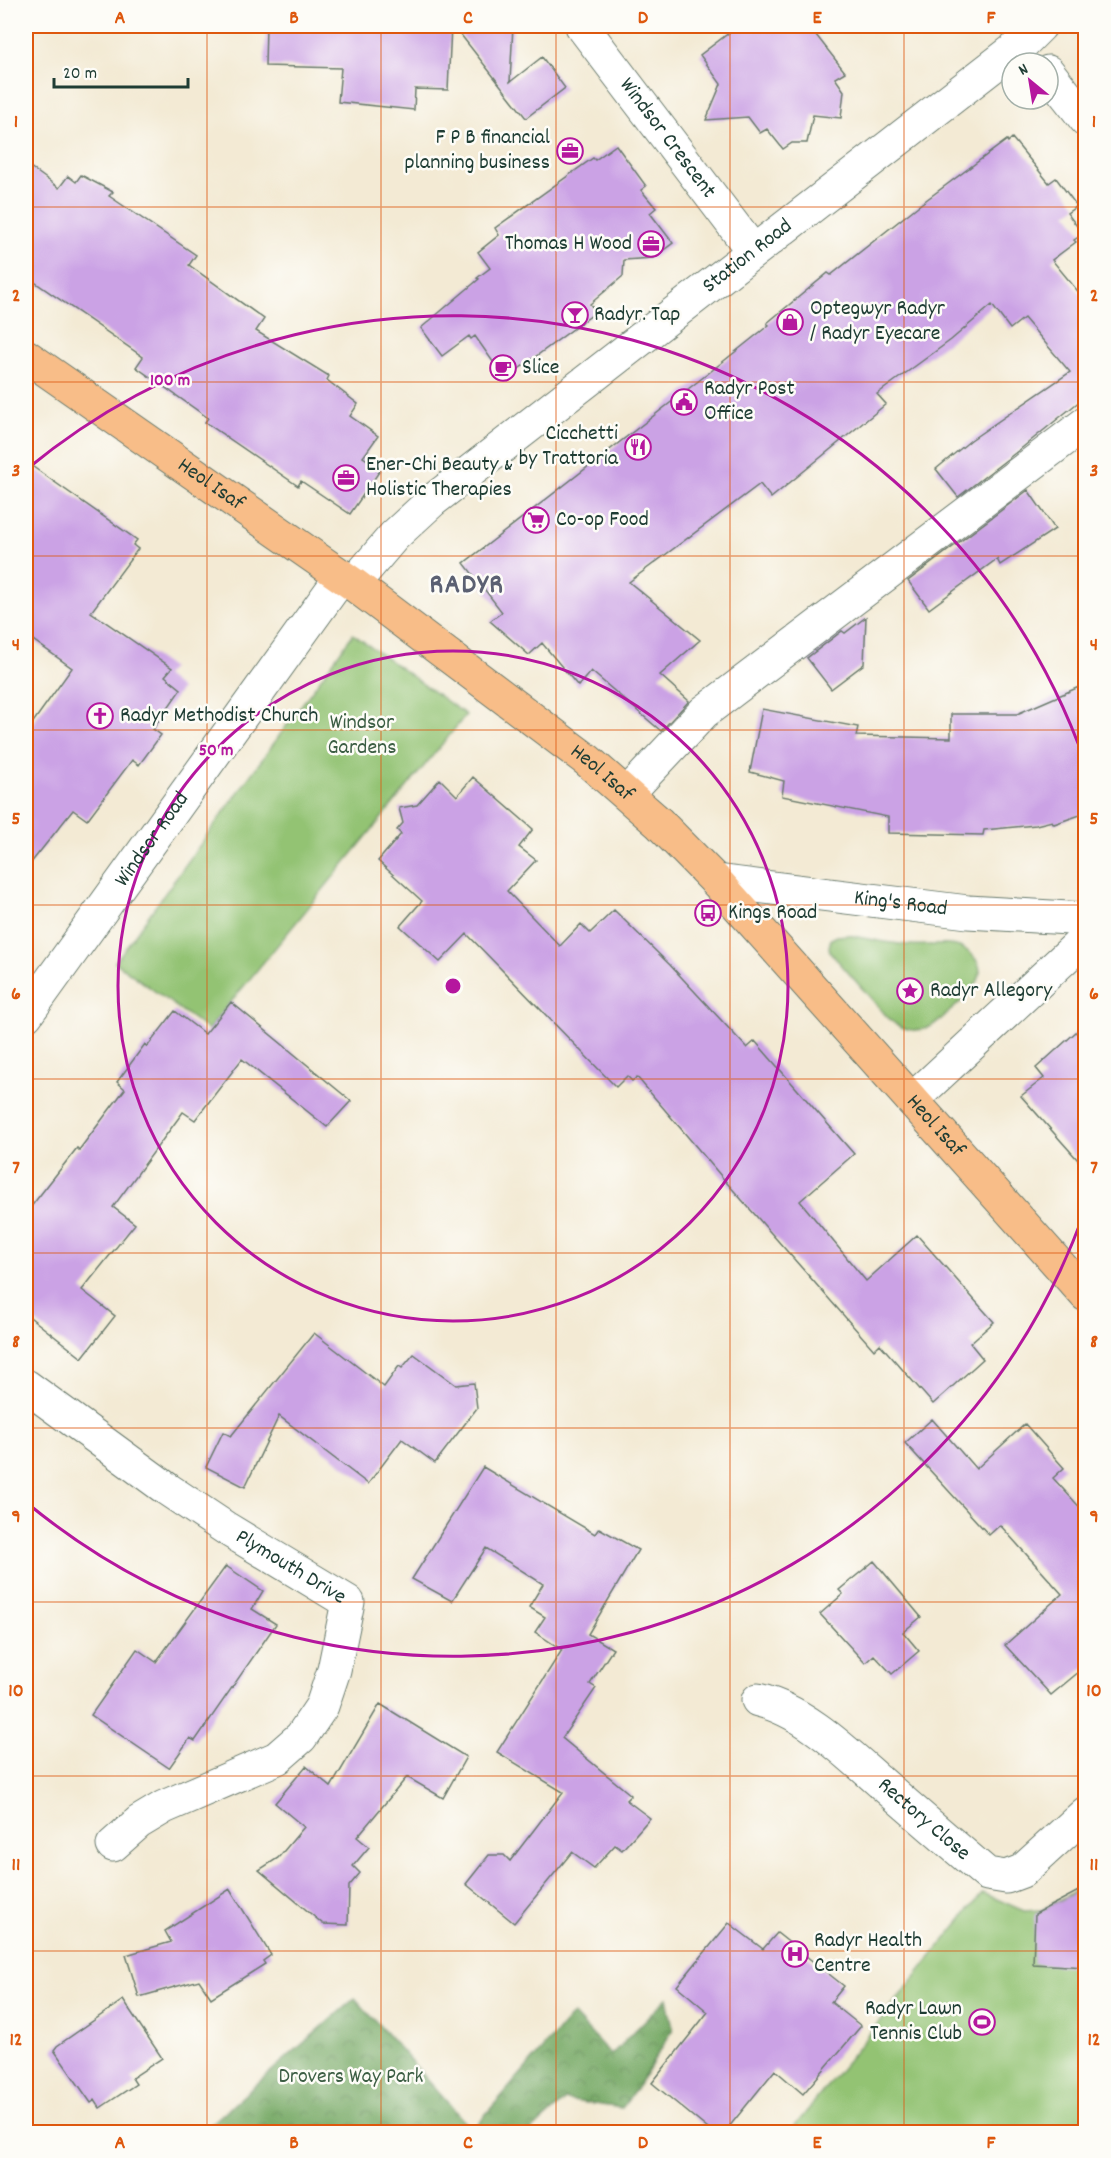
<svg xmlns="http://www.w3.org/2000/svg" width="1111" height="2158" font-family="Dekko,sans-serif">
<defs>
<pattern id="forest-crowns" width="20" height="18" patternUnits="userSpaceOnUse" patternTransform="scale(1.5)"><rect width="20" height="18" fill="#76a965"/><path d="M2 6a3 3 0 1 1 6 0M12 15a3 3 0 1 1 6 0" fill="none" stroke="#608b54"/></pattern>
</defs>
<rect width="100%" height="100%" fill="#fdfcf7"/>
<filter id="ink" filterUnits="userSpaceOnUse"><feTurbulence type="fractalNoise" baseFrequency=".0167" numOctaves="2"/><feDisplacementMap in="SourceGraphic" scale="12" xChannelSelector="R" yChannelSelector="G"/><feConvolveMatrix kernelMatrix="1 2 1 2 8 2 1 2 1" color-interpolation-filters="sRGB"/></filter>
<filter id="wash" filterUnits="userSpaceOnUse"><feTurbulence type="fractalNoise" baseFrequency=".008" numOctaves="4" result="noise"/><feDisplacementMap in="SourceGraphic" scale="24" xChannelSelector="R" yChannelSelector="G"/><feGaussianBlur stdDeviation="1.35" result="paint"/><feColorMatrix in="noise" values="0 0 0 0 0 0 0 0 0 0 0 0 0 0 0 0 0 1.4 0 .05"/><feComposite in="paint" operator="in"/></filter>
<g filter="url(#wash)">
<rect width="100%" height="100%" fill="#f3ead4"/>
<path fill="#93c373" stroke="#598054" stroke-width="1.5" d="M 353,634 L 466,715 L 208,1030 L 115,962 Z
M 848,935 C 869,939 890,944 911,945 C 927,946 948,942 962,948 C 965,949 971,953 973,956 C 993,977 965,998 950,1011 C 942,1018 934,1027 924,1029 C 911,1033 900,1028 890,1020 L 830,952 L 829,947 L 831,939 L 837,936 Z
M 1085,1885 L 1085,2132 L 790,2132 L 983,1893 L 1024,1911 L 1042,1910 Z"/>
<path fill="url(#forest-crowns)" stroke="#4a734c" stroke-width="1.5" d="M 355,1998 L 472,2130 L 573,2014 L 611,2055 L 667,1998 L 673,2029 L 639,2085 L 622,2108 L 565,2100 L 530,2132 L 202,2132 Z"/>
<g id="blocks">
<path fill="#cba2e5" d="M 266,26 L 451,26 L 448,90 L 415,89 L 414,110 L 338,102 L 341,68 L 265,66 Z
M 454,26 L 513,26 L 510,82 L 542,57 L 565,88 L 526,118 Z
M 738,26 L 809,26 L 845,72 L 835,78 L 844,91 L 841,118 L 813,115 L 807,143 L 792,143 L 783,149 L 767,129 L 760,133 L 748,117 L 706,120 L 721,84 L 700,55 Z
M 1012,138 L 1049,183 L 1056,178 L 1077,206 L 1067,213 L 1083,234 L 1074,240 L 1076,242 L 1052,260 L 1086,301 L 1086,396 L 1023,447 L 958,497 L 936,469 L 971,440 L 1070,372 L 1024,318 L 1010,329 L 992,305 L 951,340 L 877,394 L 886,404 L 771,498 L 760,484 L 629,582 L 700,640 L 660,675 L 689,701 L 661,731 L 591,671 L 578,686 L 542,643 L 529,655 L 490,621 L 502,612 L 464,563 L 710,372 L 769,325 L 767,323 L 828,273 L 831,275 L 918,206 L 1007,140 L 1008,142 Z
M 616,145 L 646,186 L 641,190 L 656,208 L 650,213 L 673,243 L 653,258 L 624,260 L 623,276 L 590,304 L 596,312 L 505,379 L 475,336 L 471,339 L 469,336 L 442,356 L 421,328 L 479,279 L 477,278 L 490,268 L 478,252 L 499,235 L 495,228 L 593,158 L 595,160 Z
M 26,164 L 59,188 L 68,176 L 76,182 L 81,175 L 113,192 L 109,196 L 196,255 L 189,265 L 264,319 L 256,331 L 329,376 L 327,380 L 358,404 L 350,416 L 378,436 L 363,457 L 381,469 L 350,514 L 301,481 L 298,486 L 205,422 L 208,418 L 136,367 L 143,357 L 26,276 Z
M 26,462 L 137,540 L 133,545 L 138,549 L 91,612 L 172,668 L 165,676 L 181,689 L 153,729 L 161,735 L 139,765 L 132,760 L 87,820 L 73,810 L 26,869 L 26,732 L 72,668 L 26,635 Z
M 1028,490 L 1055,529 L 1000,565 L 997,559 L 929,609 L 908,581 Z
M 866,617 L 864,664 L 831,689 L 807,658 L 842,631 L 845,633 Z
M 1086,684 L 1086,813 L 1054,824 L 1052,821 L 1036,825 L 984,830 L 983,835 L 888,833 L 888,817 L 782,796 L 784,781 L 750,772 L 762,709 L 858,727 L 856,736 L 951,738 L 951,714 L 1017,714 Z
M 473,777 L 533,829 L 519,847 L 536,860 L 507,891 L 560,946 L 581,924 L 590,933 L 614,910 L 670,965 L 747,1048 L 755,1041 L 854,1154 L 800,1201 L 866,1281 L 917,1235 L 994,1322 L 970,1343 L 983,1359 L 933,1404 L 880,1344 L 874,1350 L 727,1183 L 637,1077 L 632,1081 L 627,1076 L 616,1087 L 467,934 L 440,962 L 400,926 L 422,901 L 378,861 L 401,834 L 397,830 L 403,823 L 399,808 L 417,805 L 440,779 L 457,796 Z
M 231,1002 L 351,1101 L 327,1127 L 242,1059 L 195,1120 L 183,1112 L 113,1207 L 135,1224 L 82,1290 L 115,1316 L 82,1358 L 26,1314 L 26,1213 L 77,1148 L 79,1150 L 125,1089 L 117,1082 L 145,1044 L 147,1047 L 175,1011 L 205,1034 Z
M 1086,1023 L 1086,1169 L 1021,1096 L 1044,1078 L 1036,1068 Z
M 314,1333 L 384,1387 L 399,1366 L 402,1368 L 414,1354 L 456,1385 L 474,1383 L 477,1408 L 435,1463 L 402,1439 L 368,1484 L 279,1416 L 245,1487 L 206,1467 L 223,1432 L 231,1436 Z
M 932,1419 L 976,1469 L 1025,1424 L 1064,1468 L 1053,1478 L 1086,1514 L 1086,1666 L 1051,1695 L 1005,1645 L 1062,1594 L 1000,1525 L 989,1535 L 905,1443 Z
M 483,1467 L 595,1534 L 599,1528 L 638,1550 L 588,1634 L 613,1649 L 590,1684 L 596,1688 L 562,1738 L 631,1795 L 626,1800 L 650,1818 L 622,1850 L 615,1845 L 594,1868 L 572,1852 L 514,1923 L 466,1884 L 489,1855 L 504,1855 L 510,1861 L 563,1792 L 497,1752 L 562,1650 L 535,1632 L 545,1617 L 529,1607 L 543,1584 L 486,1548 L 452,1601 L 412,1579 Z
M 874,1561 L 921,1617 L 903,1632 L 919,1651 L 892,1674 L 874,1655 L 865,1663 L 820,1614 L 843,1594 L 839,1590 Z
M 226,1566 L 263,1591 L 252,1609 L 276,1624 L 195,1741 L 190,1738 L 169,1768 L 91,1715 L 137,1649 L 156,1662 Z
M 380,1704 L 466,1757 L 443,1798 L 407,1777 L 357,1837 L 369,1847 L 353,1866 L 360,1873 L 349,1886 L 348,1925 L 323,1924 L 259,1870 L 278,1858 L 304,1827 L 275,1803 L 306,1766 L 331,1787 Z
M 1086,1887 L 1086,1967 L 1033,1964 L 1035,1914 Z
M 230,1889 L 271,1955 L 263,1961 L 265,1964 L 211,1998 L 199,1980 L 139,1997 L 126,1955 L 171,1942 L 165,1931 Z
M 729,1923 L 763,1949 L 777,1933 L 844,1986 L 831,2002 L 861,2026 L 803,2094 L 775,2070 L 724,2133 L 713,2133 L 652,2083 L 708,2012 L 677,1986 Z
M 123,2000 L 162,2058 L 132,2078 L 136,2084 L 100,2108 L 95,2100 L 91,2103 L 54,2050 L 57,2046 Z"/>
</g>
</g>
<g filter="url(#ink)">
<use href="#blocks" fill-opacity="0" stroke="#697a6c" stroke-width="1.5"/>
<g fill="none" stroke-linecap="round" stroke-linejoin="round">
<g stroke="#697a6c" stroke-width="35">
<g id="minor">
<path id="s1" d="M 582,26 L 753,251"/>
<path d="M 1048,72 L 1086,120"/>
<path id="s2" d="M 353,584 L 394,536 L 432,501 L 1024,42 L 1040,26"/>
<path d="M 627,794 L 704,712 L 1086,423"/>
<path id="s3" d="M 716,881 L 968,912 L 1086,919"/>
<path id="s4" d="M 26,1015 L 342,576"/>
<path d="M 912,1100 L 1086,938"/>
<path id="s5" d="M 26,1386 L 167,1489 L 227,1529 L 348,1602 L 334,1670 L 322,1706 L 301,1737 L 277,1758 L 164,1807 L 139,1822 L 113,1845"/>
<path id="s6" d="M 758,1700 C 806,1711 849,1755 886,1787 C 919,1816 953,1845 987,1874 L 1006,1877 L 1022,1871 L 1086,1813"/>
</g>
</g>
<g stroke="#697a6c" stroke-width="35">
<g id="major">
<path id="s7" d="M 26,356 L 353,584 L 587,760 L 659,823 L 716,881 L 1086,1295"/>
</g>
</g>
<use href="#minor" stroke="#fff" stroke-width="33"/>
<use href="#major" stroke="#f8bd88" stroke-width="33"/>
</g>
</g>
<path fill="none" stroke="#de580e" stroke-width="1.5" stroke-opacity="0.55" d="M 207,26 L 207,2132M 381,26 L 381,2132M 556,26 L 556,2132M 730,26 L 730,2132M 904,26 L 904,2132M 26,207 L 1086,207M 26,382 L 1086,382M 26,556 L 1086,556M 26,730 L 1086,730M 26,905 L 1086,905M 26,1079 L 1086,1079M 26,1253 L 1086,1253M 26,1428 L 1086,1428M 26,1602 L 1086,1602M 26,1776 L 1086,1776M 26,1951 L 1086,1951"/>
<g fill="none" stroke="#b5179e" stroke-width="3">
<circle cx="453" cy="986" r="335"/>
<path d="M1085 1210A670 670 0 0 1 27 1503M27 469A670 670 0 0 1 1085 762"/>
</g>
<defs>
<g id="office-ring" transform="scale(1.35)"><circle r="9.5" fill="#fdfcf7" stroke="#b5179e" stroke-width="1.5"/><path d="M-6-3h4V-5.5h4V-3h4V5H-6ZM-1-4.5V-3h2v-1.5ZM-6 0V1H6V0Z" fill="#b5179e"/></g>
<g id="bar-ring" transform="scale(1.35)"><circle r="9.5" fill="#fdfcf7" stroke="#b5179e" stroke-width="1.5"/><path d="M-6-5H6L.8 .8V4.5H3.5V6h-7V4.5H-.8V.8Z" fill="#b5179e"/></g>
<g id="shop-ring" transform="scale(1.35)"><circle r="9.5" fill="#fdfcf7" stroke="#b5179e" stroke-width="1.5"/><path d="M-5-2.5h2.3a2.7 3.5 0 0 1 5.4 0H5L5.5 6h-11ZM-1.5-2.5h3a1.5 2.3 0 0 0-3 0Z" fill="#b5179e"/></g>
<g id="cafe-ring" transform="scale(1.35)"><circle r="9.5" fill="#fdfcf7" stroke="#b5179e" stroke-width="1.5"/><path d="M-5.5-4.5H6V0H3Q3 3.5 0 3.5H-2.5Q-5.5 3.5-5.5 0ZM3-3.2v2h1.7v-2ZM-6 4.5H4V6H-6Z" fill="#b5179e"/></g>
<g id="civic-ring" transform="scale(1.35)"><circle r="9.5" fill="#fdfcf7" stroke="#b5179e" stroke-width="1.5"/><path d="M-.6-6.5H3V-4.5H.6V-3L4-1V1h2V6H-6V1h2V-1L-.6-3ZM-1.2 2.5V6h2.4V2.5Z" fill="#b5179e"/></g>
<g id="restaurant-ring" transform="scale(1.35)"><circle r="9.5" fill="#fdfcf7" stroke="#b5179e" stroke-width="1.5"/><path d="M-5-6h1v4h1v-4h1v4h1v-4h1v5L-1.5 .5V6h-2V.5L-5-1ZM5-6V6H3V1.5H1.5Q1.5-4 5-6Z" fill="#b5179e"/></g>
<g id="supermarket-ring" transform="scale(1.35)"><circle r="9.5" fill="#fdfcf7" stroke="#b5179e" stroke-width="1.5"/><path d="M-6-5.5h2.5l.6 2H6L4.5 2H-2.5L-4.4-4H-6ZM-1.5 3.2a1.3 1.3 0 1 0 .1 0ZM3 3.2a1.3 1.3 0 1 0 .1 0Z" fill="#b5179e"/></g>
<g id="church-ring" transform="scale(1.35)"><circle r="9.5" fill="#fdfcf7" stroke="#b5179e" stroke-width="1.5"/><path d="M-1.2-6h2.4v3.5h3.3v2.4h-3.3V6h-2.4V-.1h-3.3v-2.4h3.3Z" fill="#b5179e"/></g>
<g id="bus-ring" transform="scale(1.35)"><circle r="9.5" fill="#fdfcf7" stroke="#b5179e" stroke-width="1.5"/><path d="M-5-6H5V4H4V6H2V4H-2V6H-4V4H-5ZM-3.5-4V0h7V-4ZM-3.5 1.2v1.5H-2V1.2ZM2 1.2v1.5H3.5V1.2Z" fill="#b5179e"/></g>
<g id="sight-ring" transform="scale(1.35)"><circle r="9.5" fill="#fdfcf7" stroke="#b5179e" stroke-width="1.5"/><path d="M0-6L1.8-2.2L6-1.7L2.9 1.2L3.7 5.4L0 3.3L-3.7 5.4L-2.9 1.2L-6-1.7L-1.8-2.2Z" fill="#b5179e"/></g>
<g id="hospital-ring" transform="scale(1.35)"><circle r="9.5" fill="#fdfcf7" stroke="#b5179e" stroke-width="1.5"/><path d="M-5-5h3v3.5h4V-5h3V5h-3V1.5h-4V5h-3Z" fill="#b5179e"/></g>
<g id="stadium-ring" transform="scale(1.35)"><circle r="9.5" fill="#fdfcf7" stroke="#b5179e" stroke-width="1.5"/><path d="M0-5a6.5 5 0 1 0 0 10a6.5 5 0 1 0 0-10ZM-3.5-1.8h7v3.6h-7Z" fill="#b5179e"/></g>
</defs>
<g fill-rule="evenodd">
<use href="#office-ring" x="570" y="151"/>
<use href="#office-ring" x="651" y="244"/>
<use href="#bar-ring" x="575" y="315"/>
<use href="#shop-ring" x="790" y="322"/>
<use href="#cafe-ring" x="503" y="368"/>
<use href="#civic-ring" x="684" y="402"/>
<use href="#restaurant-ring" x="638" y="447"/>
<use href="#office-ring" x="346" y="478"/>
<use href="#supermarket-ring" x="536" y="520"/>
<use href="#church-ring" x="100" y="716"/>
<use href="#bus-ring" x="708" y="913"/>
<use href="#sight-ring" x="910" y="991"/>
<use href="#hospital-ring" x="795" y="1954"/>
<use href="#stadium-ring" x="982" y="2022"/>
</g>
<g text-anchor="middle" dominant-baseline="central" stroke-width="5" stroke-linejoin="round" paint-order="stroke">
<g font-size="22" fill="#1f3d34" stroke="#fdfcf7" text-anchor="start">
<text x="550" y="138" text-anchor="end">F P B financial<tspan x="550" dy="25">planning business</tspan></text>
<text x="632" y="244" text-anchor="end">Thomas H Wood</text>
<text x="810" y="309">Optegwyr Radyr<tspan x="810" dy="25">/ Radyr Eyecare</tspan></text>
<text x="594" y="315">Radyr. Tap</text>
<text x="522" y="368">Slice</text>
<text x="704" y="389">Radyr Post<tspan x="704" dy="25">Office</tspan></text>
<text x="618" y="434" text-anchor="end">Cicchetti<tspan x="618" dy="25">by Trattoria</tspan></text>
<text x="366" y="465">Ener-Chi Beauty &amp;<tspan x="366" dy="25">Holistic Therapies</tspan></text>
<text x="556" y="520">Co-op Food</text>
<text x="120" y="716">Radyr Methodist Church</text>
<text x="728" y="913">Kings Road</text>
<text x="930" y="991">Radyr Allegory</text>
<text x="814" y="1941">Radyr Health<tspan x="814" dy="25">Centre</tspan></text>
<text x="962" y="2009" text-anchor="end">Radyr Lawn<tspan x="962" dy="25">Tennis Club</tspan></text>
</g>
<g font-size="22" fill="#1f3d34" stroke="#fdfcf7">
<text stroke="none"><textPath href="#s1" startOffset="141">Windsor Crescent</textPath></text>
<text stroke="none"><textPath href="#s2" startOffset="514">Station Road</textPath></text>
<text stroke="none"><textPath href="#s7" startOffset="225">Heol Isaf</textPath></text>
<text stroke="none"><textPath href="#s7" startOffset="711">Heol Isaf</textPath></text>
<text stroke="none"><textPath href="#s4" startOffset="216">Windsor Road</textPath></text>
<text stroke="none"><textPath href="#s3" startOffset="186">King's Road</textPath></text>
<text stroke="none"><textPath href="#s7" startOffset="1197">Heol Isaf</textPath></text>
<text stroke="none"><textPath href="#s5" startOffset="321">Plymouth Drive</textPath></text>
<text stroke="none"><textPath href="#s6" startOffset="206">Rectory Close</textPath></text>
</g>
<g font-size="22" fill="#3c5e44" stroke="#fdfcf7">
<text x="362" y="723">Windsor<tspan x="362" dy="25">Gardens</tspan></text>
<text x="351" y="2077">Drovers Way Park</text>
</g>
<g font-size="28" font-weight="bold" letter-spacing="1.5" fill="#5b6072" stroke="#fdfcf7">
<text x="467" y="587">RADYR</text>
</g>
</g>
<circle cx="453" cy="986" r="9" fill="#b5179e" stroke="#fdfcf7" stroke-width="3"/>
<g font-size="18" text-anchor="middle" font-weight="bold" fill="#b5179e" stroke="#fdfcf7" stroke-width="5" stroke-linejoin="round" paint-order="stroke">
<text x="170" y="385">100 m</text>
<text x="216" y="755">50 m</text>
</g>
<rect width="1111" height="2158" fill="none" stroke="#fdfcf7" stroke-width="66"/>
<g transform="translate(1030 81) rotate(330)"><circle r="28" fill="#fdfcf7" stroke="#a4b0a9" stroke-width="1.5"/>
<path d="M0-4.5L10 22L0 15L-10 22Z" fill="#b5179e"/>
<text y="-9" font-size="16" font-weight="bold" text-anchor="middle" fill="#1f3d34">N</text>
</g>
<path d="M54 78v9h134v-9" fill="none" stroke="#1f3d34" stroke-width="3"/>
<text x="63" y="78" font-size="18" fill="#1f3d34" stroke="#fdfcf7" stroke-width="4.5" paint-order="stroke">20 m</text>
<rect x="33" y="33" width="1045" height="2092" fill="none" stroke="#de580e" stroke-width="2"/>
<g font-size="20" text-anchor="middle" font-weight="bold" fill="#de580e">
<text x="120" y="23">A</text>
<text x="294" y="23">B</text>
<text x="468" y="23">C</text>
<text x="643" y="23">D</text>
<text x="817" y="23">E</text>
<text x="991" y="23">F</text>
<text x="16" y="127">1</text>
<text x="1094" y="127">1</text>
<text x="16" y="301">2</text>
<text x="1094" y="301">2</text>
<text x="16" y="476">3</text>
<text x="1094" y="476">3</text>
<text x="16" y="650">4</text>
<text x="1094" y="650">4</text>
<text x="16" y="824">5</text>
<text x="1094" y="824">5</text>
<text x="16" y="999">6</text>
<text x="1094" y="999">6</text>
<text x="16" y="1173">7</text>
<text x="1094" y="1173">7</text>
<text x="16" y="1347">8</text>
<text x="1094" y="1347">8</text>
<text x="16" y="1522">9</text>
<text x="1094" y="1522">9</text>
<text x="16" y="1696">10</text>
<text x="1094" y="1696">10</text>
<text x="16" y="1870">11</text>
<text x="1094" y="1870">11</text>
<text x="16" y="2045">12</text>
<text x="1094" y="2045">12</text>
<text x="120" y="2148">A</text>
<text x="294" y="2148">B</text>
<text x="468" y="2148">C</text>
<text x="643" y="2148">D</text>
<text x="817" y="2148">E</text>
<text x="991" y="2148">F</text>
</g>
</svg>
